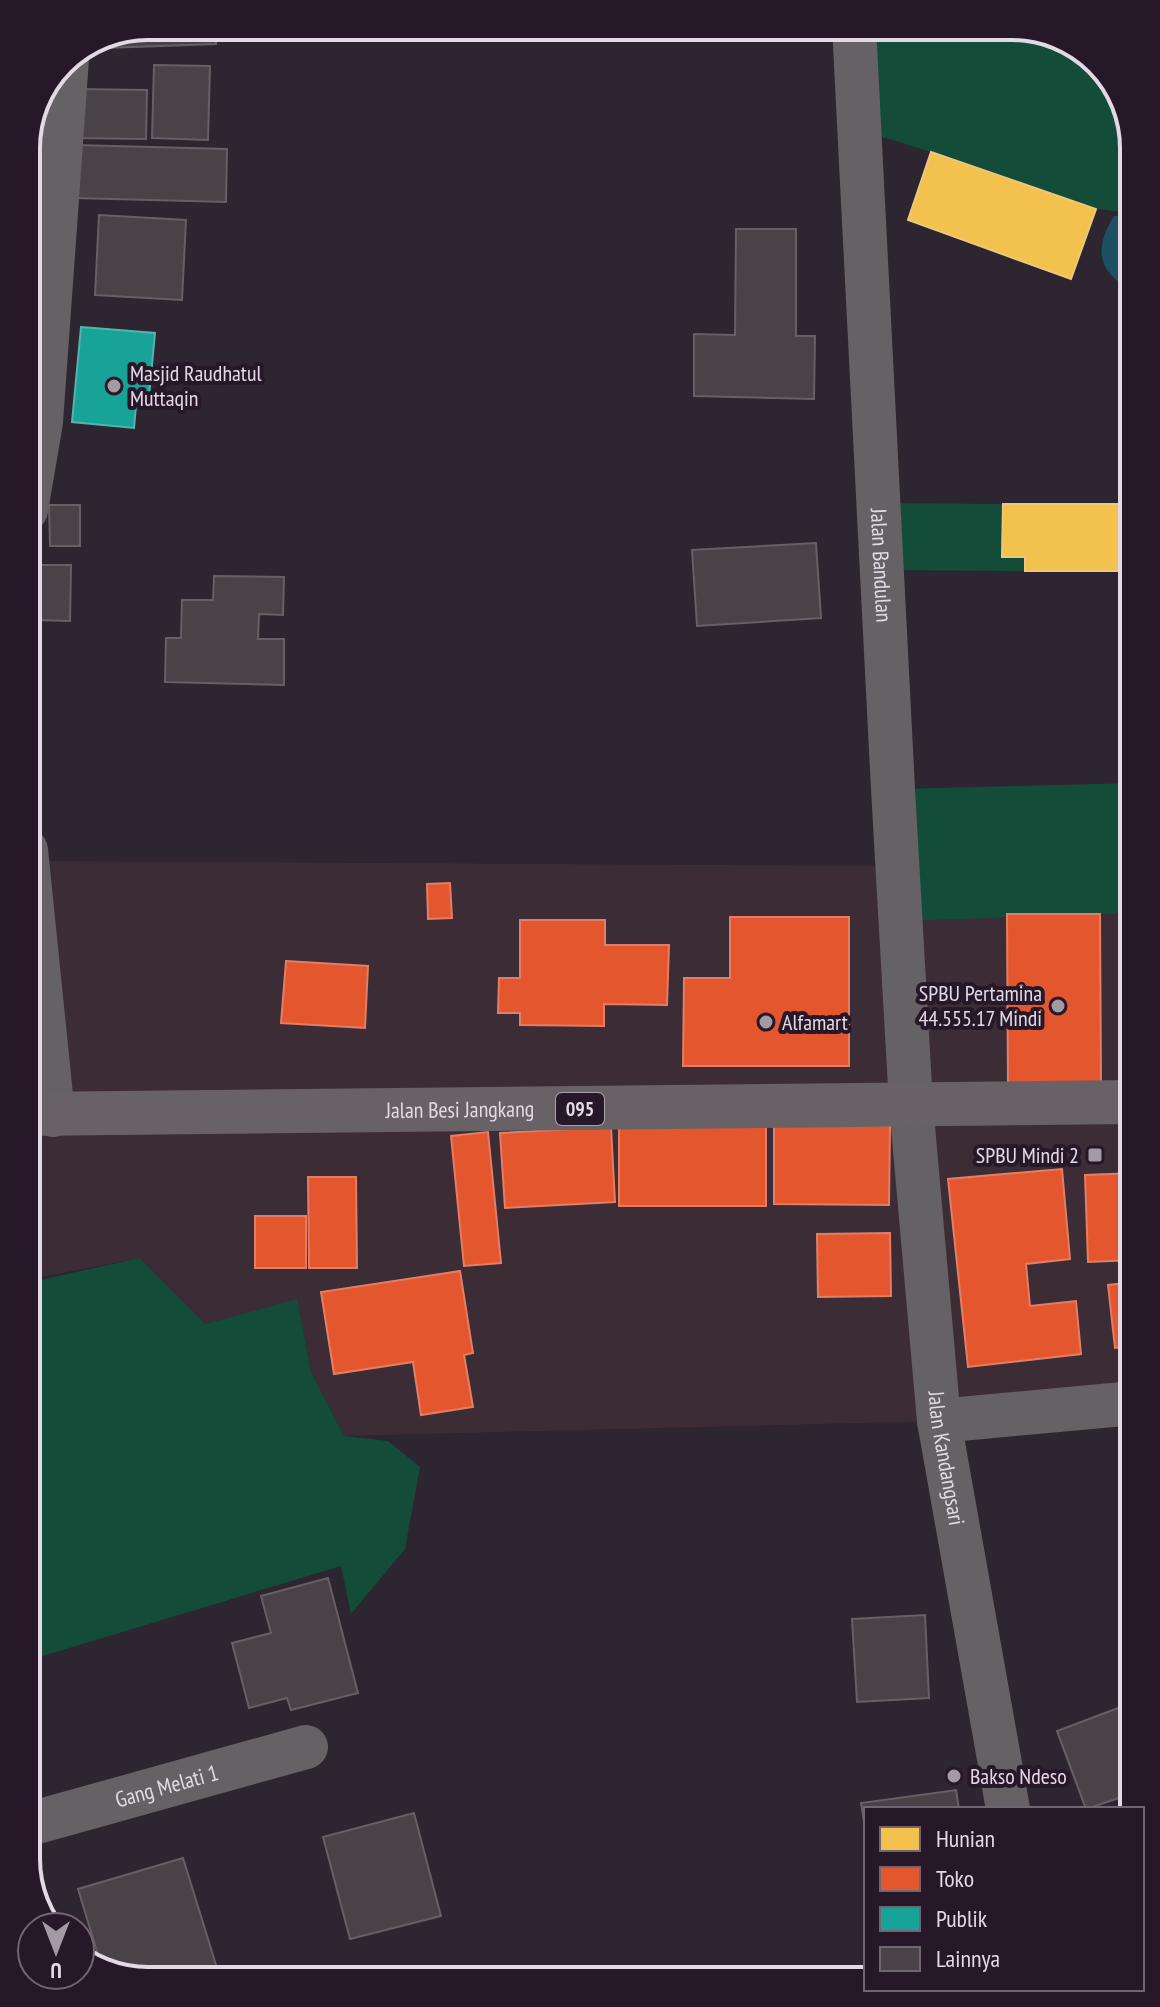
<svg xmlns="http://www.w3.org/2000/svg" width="1160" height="2007" font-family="'PT Sans Narrow',sans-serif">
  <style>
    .commercial { fill: #3b2c36 }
    .green { fill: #134c38 }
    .water { fill: #1c5062 }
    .homes { fill: #f2c14e; stroke: #edc87b; stroke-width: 2 }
    .shops { fill: #e4572e; stroke: #e37e65; stroke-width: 2 }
    .public { fill: #17a398; stroke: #54b3af; stroke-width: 2 }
    .building { fill: #4a4249; stroke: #675f65; stroke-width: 2 }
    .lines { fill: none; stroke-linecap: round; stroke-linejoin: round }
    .minor { stroke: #666164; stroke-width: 44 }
    .tertiary { stroke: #666164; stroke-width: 44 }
    .primary { stroke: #686166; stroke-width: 44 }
    .poi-dot { fill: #a39aa5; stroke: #261829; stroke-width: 3 }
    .labels { text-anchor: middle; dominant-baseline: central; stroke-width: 8; stroke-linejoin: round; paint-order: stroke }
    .shield { fill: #261829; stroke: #aa9fad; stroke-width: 2 }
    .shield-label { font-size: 20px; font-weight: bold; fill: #e2d9e5 }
    .poi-label { font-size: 22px; fill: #e2d9e5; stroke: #261829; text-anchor: start }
    .street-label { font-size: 22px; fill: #e2d9e5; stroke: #261829 }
    .rim { fill: none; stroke: #e2d9e5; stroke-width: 4 }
  </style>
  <rect width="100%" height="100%" fill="#2d252f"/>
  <path class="commercial" d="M26 861 897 866 1134 912V1403L939 1421 344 1436 311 1372 297 1300 205 1324 140 1258 26 1280Z"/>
  <path class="green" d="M853 26H1020L1080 47 1115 87V93L1122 97 1134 148V213L1096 209 931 152 860 130Z
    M878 503 1003 504 1002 557H1025V571L881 570Z
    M1134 783V913L901 921 893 789Z
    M140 1258 205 1324 297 1299 311 1372 344 1436 388 1441 420 1467 405 1549 351 1614 341 1566 26 1661V1283Z"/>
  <path class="water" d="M1134 215V291C1098 274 1093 249 1114 216Z"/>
  <path class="homes" d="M931 152 1096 209 1071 279 908 220Z
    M1003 504H1134V571H1025V557H1002Z"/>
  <path class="shops" d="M450 883 452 918 428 919 427 884Z
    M1007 914H1100L1101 1087 1008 1088Z
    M730 917H849V1066H683L684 978H730Z
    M520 920H605V945H669L667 1005 604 1004V1026L520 1025V1013H498L499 978H520Z
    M286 961 368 966 365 1028 281 1023Z
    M774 1124 890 1126 889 1205 774 1204Z
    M619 1126H766V1206H619Z
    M611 1127 615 1202 505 1208 500 1133Z
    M488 1132 501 1263 464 1266 451 1136Z
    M1062 1169 1070 1259 1026 1264 1030 1306 1076 1301 1081 1354 968 1367 948 1179Z
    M1134 1173V1260L1088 1262 1085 1175Z
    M308 1177H356L357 1268H309Z
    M255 1216H306V1268H255Z
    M890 1233 891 1296 818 1297 817 1234Z
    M460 1271 473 1353 464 1355 473 1407 421 1415 413 1362 334 1374 321 1292Z
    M1134 1282V1346L1115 1348 1108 1285Z"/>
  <path class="public" d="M81 327 155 333 148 407 136 406 134 428 72 422Z"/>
  <path class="building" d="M148 26H216V44L105 48 104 44Z
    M154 65 210 66 208 140 152 138Z
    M75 89 147 90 146 139 74 138Z
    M76 145 227 149 226 202 74 198Z
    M99 215 186 220 182 300 95 295Z
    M736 229H796V336H815L814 399 694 396V334L735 335Z
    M49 505H80V546H50Z
    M816 543 821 618 697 626 692 550Z
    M36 565H71L70 621 35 620Z
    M214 576 284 577 283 615 259 614 258 639H284V685L165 682 166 638H181L182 600H213Z
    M328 1578 358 1693 291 1710 287 1698 249 1708 232 1643 271 1633 261 1596Z
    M925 1615 929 1698 857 1702 852 1619Z
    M1134 1702V1793L1086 1809 1057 1731Z
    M956 1790 959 1809H866V1834L861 1803Z
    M414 1813 441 1916 350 1939 323 1837Z
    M183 1858 217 1968 175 1981H140L102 1968 78 1889Z"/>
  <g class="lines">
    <g class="minor">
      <path d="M26 510 41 422 67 59"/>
      <path d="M26 850 53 1115"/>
      <path id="s1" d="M911 1104 939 1421 1008 1809"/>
      <path d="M939 1421 1134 1403"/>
      <path id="s2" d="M26 1825 306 1747"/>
    </g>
    <path class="tertiary" id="s3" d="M854 26 893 789 911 1104"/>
    <path class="primary" id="s4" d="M26 1114 1134 1102"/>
  </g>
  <g class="poi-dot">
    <circle cx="114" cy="386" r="8"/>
    <circle cx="1058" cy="1006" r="8"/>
    <circle cx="766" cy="1022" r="8"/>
    <rect x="1087" y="1147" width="16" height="16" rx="4"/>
    <circle cx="954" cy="1776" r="8"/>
  </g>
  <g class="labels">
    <rect class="shield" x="556" y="1093" width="48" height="32" rx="6"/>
    <g class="shield-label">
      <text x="580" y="1109">095</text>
    </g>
    <g class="poi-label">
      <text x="130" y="373">Masjid Raudhatul<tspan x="130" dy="25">Muttaqin</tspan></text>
      <text x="1042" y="993" text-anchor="end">SPBU Pertamina<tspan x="1042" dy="25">44.555.17 Mindi</tspan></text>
      <text x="782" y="1022">Alfamart</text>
      <text x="1079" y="1155" text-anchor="end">SPBU Mindi 2</text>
      <text x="970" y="1776">Bakso Ndeso</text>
    </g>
    <g class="street-label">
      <text stroke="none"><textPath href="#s3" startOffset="540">Jalan Bandulan</textPath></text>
      <text stroke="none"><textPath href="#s4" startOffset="434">Jalan Besi Jangkang</textPath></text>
      <text stroke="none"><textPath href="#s1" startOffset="356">Jalan Kandangsari</textPath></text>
      <text stroke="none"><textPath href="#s2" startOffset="146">Gang Melati 1</textPath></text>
    </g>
  </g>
  <path d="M0 0H1160V2007H0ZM148 40H1012A108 108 0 0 1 1120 148V1859A108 108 0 0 1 1012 1967H148A108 108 0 0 1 40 1859V148A108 108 0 0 1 148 40Z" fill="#261829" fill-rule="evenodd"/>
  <path class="rim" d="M148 40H1012A108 108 0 0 1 1120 148V1859A108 108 0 0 1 1012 1967H148A108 108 0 0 1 40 1859V148A108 108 0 0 1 148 40Z"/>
  <rect x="864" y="1807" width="280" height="184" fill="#261829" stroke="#716574" stroke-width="2"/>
  <rect x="880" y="1827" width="40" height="24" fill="#f2c14e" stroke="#716574" stroke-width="2"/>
  <text x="936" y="1847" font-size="24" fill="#e2d9e5">Hunian</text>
  <rect x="880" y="1867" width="40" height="24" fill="#e4572e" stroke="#716574" stroke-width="2"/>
  <text x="936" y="1887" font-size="24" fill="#e2d9e5">Toko</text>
  <rect x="880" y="1907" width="40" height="24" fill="#17a398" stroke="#716574" stroke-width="2"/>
  <text x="936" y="1927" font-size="24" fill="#e2d9e5">Publik</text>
  <rect x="880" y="1947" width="40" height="24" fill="#4a4249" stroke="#716574" stroke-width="2"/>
  <text x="936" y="1967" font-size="24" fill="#e2d9e5">Lainnya</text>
  <g transform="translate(56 1951) rotate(180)"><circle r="38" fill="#261829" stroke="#716574" stroke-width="2"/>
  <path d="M0-6L14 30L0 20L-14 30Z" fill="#a39aa5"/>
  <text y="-12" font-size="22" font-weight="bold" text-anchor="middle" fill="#e2d9e5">U</text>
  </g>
</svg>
